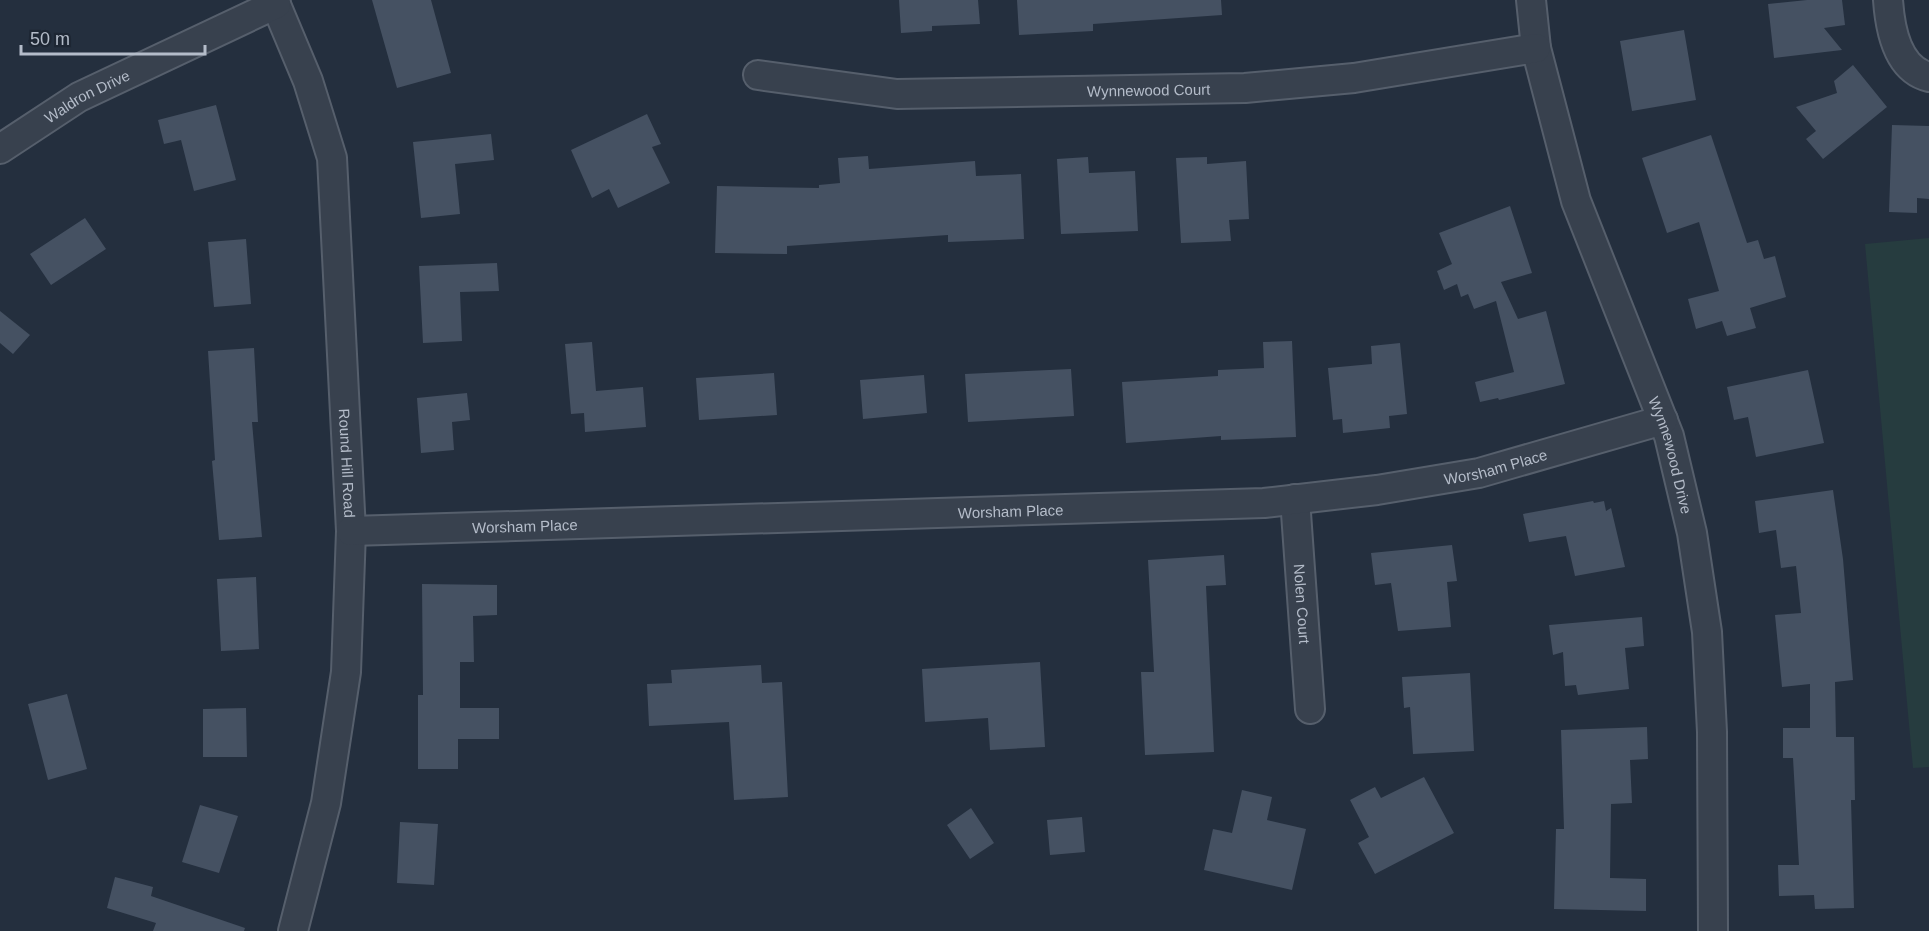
<svg xmlns="http://www.w3.org/2000/svg" width="1929" height="931" font-family="Helvetica,sans-serif">
  <style>
    .green { fill: #263c3f }
    .building { fill: #455162 }
    .lines { fill: none; stroke-linecap: round; stroke-linejoin: round }
    .street-casing { stroke: #565f6c; stroke-width: 32 }
    .street { stroke: #38414e; stroke-width: 28 }
    .labels { text-anchor: middle; dominant-baseline: central; stroke-width: 5; stroke-linejoin: round; paint-order: stroke }
    .street-label { font-size: 15px; fill: #b4bcc9; stroke: #1d2633 }
  </style>
  <rect width="100%" height="100%" fill="#242f3e"/>
  <path class="green" d="M1929 238V767L1913 768 1865 244Z"/>
  <path class="building" d="M372 0H431L451 73 397 88Z
    M899 0H978L980 24 932 26V31L901 33Z
    M1017 0H1221L1222 15 1093 24V31L1019 35Z
    M1807 0H1842L1845 25 1824 28 1842 50 1774 58 1768 4Z
    M1684 30 1696 100 1632 111 1620 41Z
    M1853 65 1887 107 1823 159 1806 139 1816 131 1796 107 1837 93 1834 81Z
    M216 105 236 180 194 191 181 140 164 144 158 120Z
    M647 114 661 144 652 147 670 183 618 208 609 189 592 198 571 150Z
    M1892 125 1929 126V199L1917 198V213L1889 212Z
    M491 134 494 160 455 164 460 214 421 218 413 142Z
    M1711 135 1747 243 1758 240 1764 259 1775 256 1786 297 1750 308 1756 328 1727 336 1722 321 1696 329 1688 299 1719 291 1699 222 1667 233 1642 158Z
    M868 156 869 169 975 161 976 176 1021 174 1024 239 948 242V235L787 246V254L715 253 717 186 819 188V185L840 183 838 158Z
    M1088 157 1089 173 1135 171 1138 231 1061 234 1057 159Z
    M1207 157V164L1246 161 1249 219 1229 220 1231 241 1181 243 1176 158Z
    M1510 206 1532 273 1501 282 1518 319 1546 311 1565 384 1499 400 1498 398 1480 402 1475 382 1514 372 1496 301 1474 309 1468 294 1461 297 1457 284 1444 290 1437 271 1452 264 1439 233Z
    M85 218 106 249 51 285 30 254Z
    M246 239 251 304 214 307 208 242Z
    M497 263 499 291 460 292 462 341 423 343 419 266Z
    M0 311 30 335 13 354 0 343Z
    M1292 341 1296 437 1221 440V436L1126 443 1122 382 1218 376V370L1264 368 1263 342Z
    M592 342 596 391 643 387 646 427 585 432 584 413 571 414 565 344Z
    M1400 343 1407 414 1389 416 1390 428 1343 433 1342 419 1333 420 1328 368 1372 364 1371 346Z
    M254 348 258 422H252L262 537 219 540 212 461 215 460 208 351Z
    M1071 369 1074 416 968 422 965 374Z
    M1808 370 1824 443 1756 457 1748 417 1734 420 1727 387Z
    M774 373 777 415 699 420 696 378Z
    M924 375 927 413 863 419 860 380Z
    M467 393 470 420 452 422 454 450 421 453 417 398Z
    M1833 490 1843 559 1853 680 1835 682 1836 737H1854L1855 800H1851L1854 908 1815 909 1814 895 1779 896 1778 865H1799L1793 758H1783V728H1810V684L1782 687 1775 615 1801 613 1796 566 1781 568 1776 530 1759 533 1755 501Z
    M1593 501 1594 503 1604 501 1606 511 1611 508 1625 567 1575 576 1566 536 1529 542 1523 514Z
    M1452 545 1457 581 1447 582 1451 627 1398 631 1391 583 1375 585 1371 553Z
    M1224 555 1226 585 1206 586 1214 752 1145 755 1141 672H1154L1148 560Z
    M256 577 259 649 221 651 217 579Z
    M422 584 497 585V615L473 616 474 662H460V708H499V739H458V769H418V695H423Z
    M1642 617 1644 646 1625 648 1629 689 1578 695 1576 685 1565 686 1563 652 1553 655 1549 625Z
    M1040 662 1045 747 990 750 988 718 925 722 922 669Z
    M761 665 762 683 782 682 788 797 734 800 729 722 649 726 647 684 672 683 671 670Z
    M1470 673 1474 751 1413 754 1410 707 1404 708 1402 677Z
    M67 694 87 769 48 780 28 704Z
    M246 708 247 757H203V709Z
    M1647 727 1648 759 1630 760 1632 803 1611 804 1610 878 1646 879V911L1554 909 1556 829H1564L1561 730Z
    M1424 777 1454 833 1375 874 1358 843 1369 837 1350 800 1375 787 1381 798Z
    M1242 790 1272 797 1267 820 1306 829 1292 890 1204 870 1213 829 1232 833Z
    M200 805 238 816 219 873 182 862Z
    M971 808 994 843 970 859 947 825Z
    M1082 817 1085 852 1050 855 1047 820Z
    M400 822 438 824 434 885 397 883Z
    M115 877 153 887 151 896 245 928 244 931H153L156 923 107 908Z"/>
  <g class="lines">
    <defs>
      <g id="street">
        <path id="s1" d="M274 0 308 81 332 158 351 531 346 672 326 803 293 931"/>
        <path id="s2" d="M1531 0 1536 48 1576 201 1669 436 1692 533 1707 632 1712 732 1713 931"/>
        <path d="M1888 0C1890 29 1897 69 1929 77"/>
        <path id="s3" d="M758 75 897 94 1245 88 1354 78 1536 48"/>
        <path id="s4" d="M0 149 79 97 276 4"/>
        <path id="s5" d="M1295 499 1310 709"/>
        <path id="s6" d="M351 531 1264 503 1377 490 1479 473 1663 420"/>
      </g>
    </defs>
    <use href="#street" class="street-casing"/>
    <use href="#street" class="street"/>
  </g>
  <g class="labels">
    <g class="street-label">
      <text stroke="none"><textPath href="#s3" startOffset="392">Wynnewood Court</textPath></text>
      <text stroke="none"><textPath href="#s4" startOffset="102">Waldron Drive</textPath></text>
      <text stroke="none"><textPath href="#s2" startOffset="478">Wynnewood Drive</textPath></text>
      <text stroke="none"><textPath href="#s1" startOffset="474">Round Hill Road</textPath></text>
      <text stroke="none"><textPath href="#s6" startOffset="1148">Worsham Place</textPath></text>
      <text stroke="none"><textPath href="#s6" startOffset="660">Worsham Place</textPath></text>
      <text stroke="none"><textPath href="#s6" startOffset="174">Worsham Place</textPath></text>
      <text stroke="none"><textPath href="#s5" startOffset="105">Nolen Court</textPath></text>
    </g>
  </g>
  <path d="M21 45v9h184v-9" fill="none" stroke="#b4bcc9" stroke-width="3"/>
  <text x="30" y="45" font-size="18" fill="#b4bcc9" stroke="#1d2633" stroke-width="4.5" paint-order="stroke">50 m</text>
</svg>
